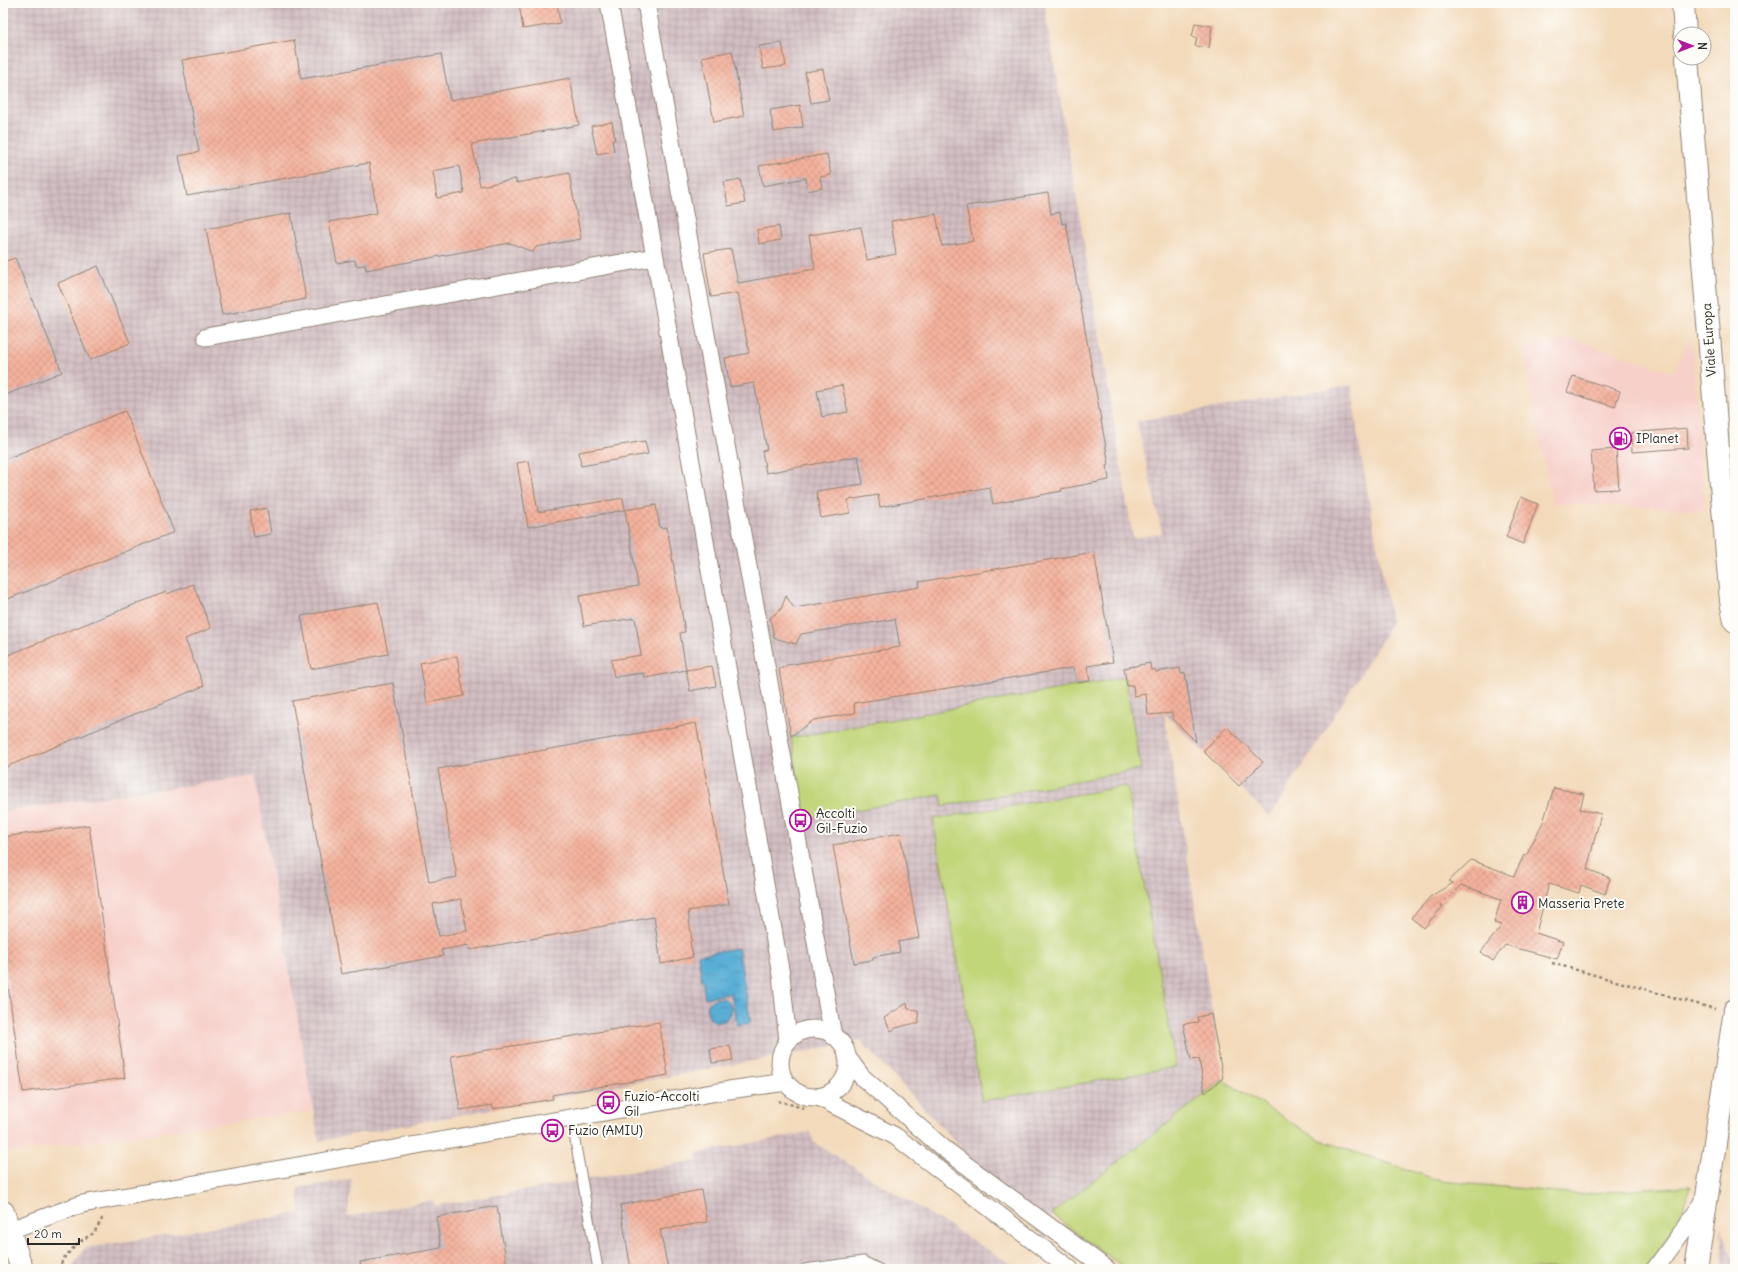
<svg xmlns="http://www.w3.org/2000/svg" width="1738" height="1272" font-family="Delius,sans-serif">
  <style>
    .built { fill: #f7d0ca }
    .industrial { fill: url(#industrial-grid) }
    .grass { fill: #c1d579; stroke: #768052 }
    .water { fill: url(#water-ripples); stroke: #426c80 }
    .building { fill: url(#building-cross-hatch); fill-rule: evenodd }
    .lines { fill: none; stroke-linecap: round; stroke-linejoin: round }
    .lane-casing { stroke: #8f8273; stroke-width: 11 }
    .street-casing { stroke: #8f8273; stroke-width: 19 }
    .secondary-casing { stroke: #8f8273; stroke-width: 24 }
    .path { stroke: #8f8273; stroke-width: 2.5; stroke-dasharray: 3 3; stroke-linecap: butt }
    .lane { stroke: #fff; stroke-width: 9 }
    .street { stroke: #fff; stroke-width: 17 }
    .secondary { stroke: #fff; stroke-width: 22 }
    .labels { text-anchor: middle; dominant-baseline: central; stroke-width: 4; stroke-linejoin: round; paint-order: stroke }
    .street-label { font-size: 13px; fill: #2b2b2b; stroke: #fdfcf7 }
    .poi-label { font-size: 13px; fill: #2b2b2b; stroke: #fdfcf7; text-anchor: start }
  </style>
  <defs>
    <pattern id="industrial-grid" width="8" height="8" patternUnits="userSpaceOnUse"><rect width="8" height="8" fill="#d2bec2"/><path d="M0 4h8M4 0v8" fill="none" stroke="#b4a3a7"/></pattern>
    <pattern id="water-ripples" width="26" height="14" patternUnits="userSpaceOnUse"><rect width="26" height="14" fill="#5aaed6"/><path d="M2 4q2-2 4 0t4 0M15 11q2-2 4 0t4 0" fill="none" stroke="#4b8eae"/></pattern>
    <pattern id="building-cross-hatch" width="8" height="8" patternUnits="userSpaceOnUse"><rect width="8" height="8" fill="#f4b29d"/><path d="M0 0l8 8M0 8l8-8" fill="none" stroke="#d19987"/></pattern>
  </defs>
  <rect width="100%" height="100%" fill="#fdfcf7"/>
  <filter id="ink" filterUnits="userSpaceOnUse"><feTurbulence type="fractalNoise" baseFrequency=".025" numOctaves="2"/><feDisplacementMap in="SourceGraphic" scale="8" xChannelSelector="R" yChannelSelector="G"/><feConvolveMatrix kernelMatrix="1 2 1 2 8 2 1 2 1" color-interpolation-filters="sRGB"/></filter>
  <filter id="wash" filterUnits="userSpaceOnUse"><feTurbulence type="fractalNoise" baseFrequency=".012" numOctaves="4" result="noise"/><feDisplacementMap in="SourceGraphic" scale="16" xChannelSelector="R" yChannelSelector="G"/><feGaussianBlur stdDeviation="0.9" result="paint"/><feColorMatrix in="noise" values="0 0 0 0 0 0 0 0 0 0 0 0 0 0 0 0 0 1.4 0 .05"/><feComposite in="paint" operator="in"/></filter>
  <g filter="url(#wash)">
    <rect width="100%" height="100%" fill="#f3dabb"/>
    <path class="built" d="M1691 335 1705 510 1552 503 1523 348 1570 338 1674 373Z
      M255 776 315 1111 7 1153 3 1124V811Z"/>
    <path class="industrial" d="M3 3H1044L1133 538 1162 533 1137 421 1352 385 1358 439 1391 622 1384 637 1270 817 1164 713 1223 1080 1051 1213 1046 1239 861 1041 319 1141 255 776 3 811Z
      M811 1132 813 1142 1019 1269H70L85 1248 300 1213 298 1188 352 1179 347 1217 433 1200 435 1206 698 1160 697 1153Z
      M1721 1229 1735 1266V1269H1723Z"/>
    <path class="grass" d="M1125 677 1141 769 943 806 941 795 805 819 791 738Z
      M1127 786 1176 1067 982 1101 933 819Z
      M1223 1080 1320 1140 1441 1181 1579 1194 1690 1186 1679 1221 1646 1269H1126L1051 1214Z"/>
    <path class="water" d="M738 948 751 1023 737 1025 731 993 705 998 698 955Z
      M707 1010a12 12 0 1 1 24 0a12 12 0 1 1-24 0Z"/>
    <g id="blocks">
      <path class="building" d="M519 3H557L560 23 523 29Z
        M1195 23 1212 26 1209 48 1195 46 1197 38 1192 37Z
        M294 40 301 79 441 54 450 100 570 78 579 125 472 144 480 186 516 179V183L569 173 581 239 536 247 533 252 510 243 366 270 365 265 356 266 355 260 337 263 329 222 377 213 369 163 187 196 179 156 199 152 182 60ZM459 166 464 193 437 198 433 171Z
        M782 43 786 66 763 69 759 46Z
        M732 51 744 116 714 122 702 57Z
        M823 69 829 100 811 103 805 72Z
        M800 105 803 127 774 132 770 110Z
        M612 122 615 140H612L614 151 597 154 591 126Z
        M827 154 831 175 820 177 822 188 808 191 806 178 763 186 759 166Z
        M740 179 745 203 728 206 724 182Z
        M1048 193 1051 214 1060 212 1062 224 1066 223 1109 465 1107 466 1109 480 1061 489 1062 491 993 504 990 487 880 507 878 495 848 500 850 513 821 518 816 491 863 484 858 456 766 473 762 451 767 450 754 383 730 387 725 358 749 353 738 293 711 297 704 253 731 249 738 283 815 269 809 235 861 227 867 260 896 254 891 221 936 214 942 246 973 241 966 206ZM842 385 848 412 822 417 817 390Z
        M291 213 306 299 222 315 206 229Z
        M779 226 781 240 759 244 757 230Z
        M15 258 62 372 3 396V262Z
        M98 266 130 343 90 360 58 283Z
        M1573 376 1620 391 1615 407 1567 392Z
        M125 411 174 532 3 601V460Z
        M1687 428 1688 448 1632 452 1631 433Z
        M645 441 648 454 581 466 579 452Z
        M1616 449 1619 489 1594 490 1591 451Z
        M529 461 538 512 623 498 625 510 528 527 517 463Z
        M1521 497 1538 504 1523 544 1506 537Z
        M656 505 660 528 667 527 685 632 680 633 686 670 645 678 644 673 614 677 611 660 641 655 635 618 584 626 579 596 638 586 625 510Z
        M267 508 271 534 254 537 250 511Z
        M1094 552 1113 662 1087 666 1090 681 1077 683 1073 668 854 703 855 713 814 720 791 736 779 670 787 665 900 647 895 619 801 634 796 644 774 638 770 618 781 609 786 596 794 608 920 587 919 582Z
        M193 584 211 628 185 639 204 686 3 768V657L166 592 167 594Z
        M378 602 388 654 311 669 301 616Z
        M457 656 464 696 427 703 420 663Z
        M1150 663 1151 670 1155 669 1156 672 1180 668 1181 674 1185 673 1196 742 1173 719 1172 713 1148 715 1146 694 1134 696 1133 685 1127 686 1124 668Z
        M712 666 716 686 690 691 686 670Z
        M393 683 429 882 457 877 438 769 696 723 729 904 688 911 692 941H690L693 957 661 964 654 917 470 950 469 945 441 950 443 956 341 974 292 701ZM461 899 467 931 439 936 433 904Z
        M1227 727 1263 762 1239 786 1203 751Z
        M1554 788 1584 794 1580 809 1601 814 1587 869 1610 878 1605 894 1581 885 1579 893 1549 884 1536 933 1563 942 1557 959 1505 945 1493 961 1481 952 1502 925 1494 923 1501 899 1461 885 1441 905 1443 906 1424 928 1411 918 1431 896 1453 883 1449 881 1471 860 1514 876 1524 855 1526 856 1543 822Z
        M89 825 125 1078 23 1092 3 950V837Z
        M900 833 919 938 898 942 900 952 873 957V960L854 963 833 845Z
        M907 1003 908 1009 918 1010 919 1024H911L896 1028 891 1031 884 1018Z
        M1211 1014 1223 1078 1205 1093 1199 1059 1191 1060 1183 1024 1198 1022 1197 1017Z
        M659 1022 668 1075 552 1095 553 1099 493 1109 492 1105 460 1110 451 1056Z
        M730 1046 733 1060 712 1063 710 1049Z
        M701 1190 707 1222 660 1230 668 1269H631L620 1205Z
        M497 1206 507 1266 492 1269H361L360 1262 441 1248 436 1217Z"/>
    </g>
  </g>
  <g filter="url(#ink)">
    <use href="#blocks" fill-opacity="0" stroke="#8f8273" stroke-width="1"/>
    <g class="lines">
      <defs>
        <path id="lane" d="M571 1118 598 1269
          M805 1269 863 1261 879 1269"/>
        <path id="street" d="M609 3 655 257 781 975 788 1041
          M646 3 833 1036
          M206 337 655 257
          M780 1063a34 34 0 1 1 68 0a34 34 0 1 1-68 0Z
          M847 1057 862 1077 943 1148 1107 1269
          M818 1097 895 1136 1070 1269
          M10 1230 82 1204 729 1090 786 1082
          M1655 1269 1706 1199"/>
        <path id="secondary" d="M1683 3 1685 34
          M1687 58 1718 449 1731 601 1735 621
          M3 1212 22 1269
          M1696 1269 1735 1010"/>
      </defs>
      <use href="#lane" class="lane-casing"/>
      <use href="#street" class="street-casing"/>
      <use href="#secondary" class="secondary-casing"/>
      <path class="path" d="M1552 963 1715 1009
        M778 1101 804 1108
        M58 1269 64 1258 79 1242 94 1233 102 1219H106"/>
      <use href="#lane" class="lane"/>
      <use href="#street" class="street"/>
      <use href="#secondary" class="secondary"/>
    </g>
  </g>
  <defs>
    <symbol id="fuel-ring" viewBox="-11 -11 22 22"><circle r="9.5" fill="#fdfcf7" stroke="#b5179e" stroke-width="1.5"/><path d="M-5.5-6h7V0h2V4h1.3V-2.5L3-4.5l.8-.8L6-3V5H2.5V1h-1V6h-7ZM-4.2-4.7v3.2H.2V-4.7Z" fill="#b5179e"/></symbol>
    <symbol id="bus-ring" viewBox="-11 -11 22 22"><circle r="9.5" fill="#fdfcf7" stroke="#b5179e" stroke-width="1.5"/><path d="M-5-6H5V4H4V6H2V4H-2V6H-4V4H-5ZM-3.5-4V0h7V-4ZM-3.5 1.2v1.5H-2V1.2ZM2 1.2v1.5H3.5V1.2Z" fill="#b5179e"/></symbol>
    <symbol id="building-ring" viewBox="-11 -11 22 22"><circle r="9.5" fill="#fdfcf7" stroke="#b5179e" stroke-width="1.5"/><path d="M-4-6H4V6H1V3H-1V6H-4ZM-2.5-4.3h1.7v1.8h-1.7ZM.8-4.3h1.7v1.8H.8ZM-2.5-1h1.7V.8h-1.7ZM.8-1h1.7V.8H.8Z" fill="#b5179e"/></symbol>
  </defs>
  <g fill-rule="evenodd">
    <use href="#fuel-ring" x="1608" y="426" width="25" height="25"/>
    <use href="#bus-ring" x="788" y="808" width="25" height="25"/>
    <use href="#building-ring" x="1510" y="890" width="25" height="25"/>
    <use href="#bus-ring" x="596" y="1090" width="25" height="25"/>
    <use href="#bus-ring" x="540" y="1118" width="25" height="25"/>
  </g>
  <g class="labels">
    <g class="street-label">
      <text transform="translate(1709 340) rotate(-94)">Viale Europa</text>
    </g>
    <g class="poi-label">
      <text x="1636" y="438">IPlanet</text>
      <text x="816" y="813">Accolti<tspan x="816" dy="15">Gil-Fuzio</tspan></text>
      <text x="1538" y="903">Masseria Prete</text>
      <text x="624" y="1096">Fuzio-Accolti<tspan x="624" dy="15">Gil</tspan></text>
      <text x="568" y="1130">Fuzio (AMIU)</text>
    </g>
  </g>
  <rect width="1738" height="1272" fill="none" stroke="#fdfcf7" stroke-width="16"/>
  <g transform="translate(1692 46) rotate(90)"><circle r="19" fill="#fdfcf7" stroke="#a9a8a5"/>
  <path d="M0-3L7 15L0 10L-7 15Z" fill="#b5179e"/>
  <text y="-6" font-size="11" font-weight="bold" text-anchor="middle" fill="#2b2b2b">N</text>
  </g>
  <path d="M28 1238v6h51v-6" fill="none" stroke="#2b2b2b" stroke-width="2"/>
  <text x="34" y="1238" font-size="12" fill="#2b2b2b" stroke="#fdfcf7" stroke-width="3" paint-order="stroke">20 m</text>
</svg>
